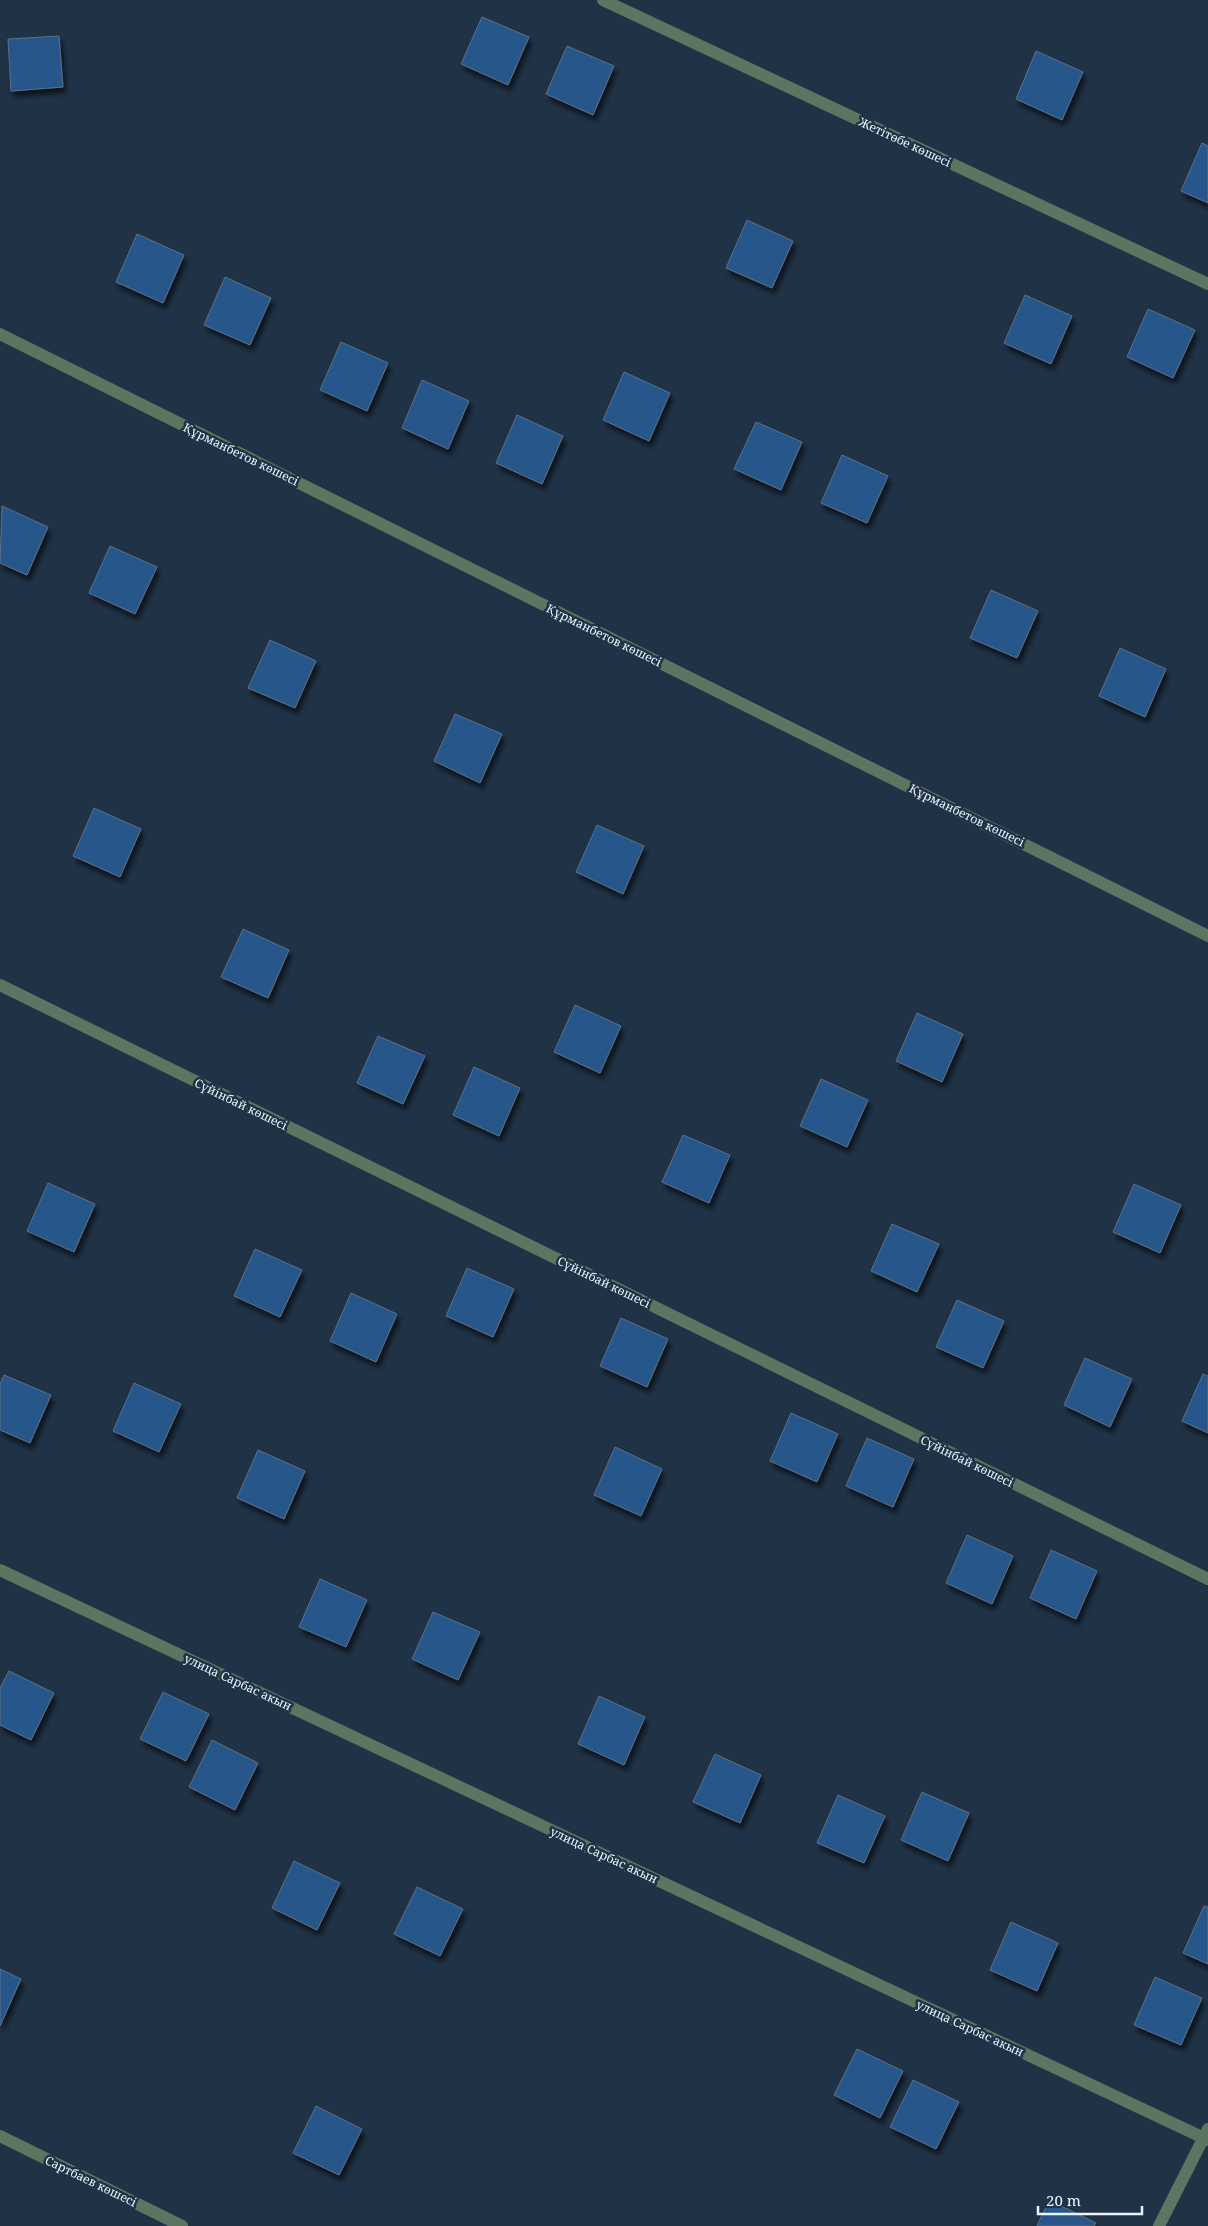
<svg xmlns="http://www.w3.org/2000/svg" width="1208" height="2226" font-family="'Noto Serif',serif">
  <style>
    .building { fill: #26578a; stroke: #5c7086; filter: url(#shadow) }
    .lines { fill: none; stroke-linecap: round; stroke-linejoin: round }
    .minor { stroke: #5b7560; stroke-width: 12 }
    .labels { text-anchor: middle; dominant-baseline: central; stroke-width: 5; stroke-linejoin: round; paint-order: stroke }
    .street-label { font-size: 12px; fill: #ebf4fe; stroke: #203246 }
  </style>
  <defs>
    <filter id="shadow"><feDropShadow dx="3" dy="5.5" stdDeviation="2.5" flood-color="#0009"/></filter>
  </defs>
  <rect width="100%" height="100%" fill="#203246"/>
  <path class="building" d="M482 17 529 37 508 85 461 64Z
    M59 36 63 87 11 91 8 39Z
    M567 46 614 66 593 115 546 94Z
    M1036 51 1083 72 1062 120 1016 99Z
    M1202 143 1208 146V203L1181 191Z
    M747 220 793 241 772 288 726 268Z
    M137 234 184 255 163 303 116 282Z
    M225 277 271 298 250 345 204 325Z
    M1025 295 1072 316 1051 364 1004 343Z
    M1148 309 1195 330 1173 378 1127 357Z
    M341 342 388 363 367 411 320 390Z
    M624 372 670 393 649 441 603 420Z
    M422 380 469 401 448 449 402 428Z
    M517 415 563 436 542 484 496 463Z
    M756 422 802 442 781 490 734 469Z
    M842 455 888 476 867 523 821 503Z
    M2 506 48 527 27 575 0 563Z
    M110 546 157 567 135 614 89 593Z
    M991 590 1038 611 1017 658 970 638Z
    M270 640 316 661 295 708 248 688Z
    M1120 648 1166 669 1145 717 1099 696Z
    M455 714 502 734 480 783 434 761Z
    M94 808 141 829 120 877 73 856Z
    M597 825 644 846 623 894 576 872Z
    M243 929 289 950 268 998 221 977Z
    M575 1005 621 1026 600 1073 554 1052Z
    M917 1013 963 1034 942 1082 896 1061Z
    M378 1036 425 1056 403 1104 357 1083Z
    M474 1067 520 1088 499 1136 453 1115Z
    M821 1079 868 1100 847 1147 800 1126Z
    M683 1135 730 1155 709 1203 662 1182Z
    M48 1183 95 1204 74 1252 27 1231Z
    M1134 1184 1181 1205 1160 1253 1113 1232Z
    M892 1224 939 1244 917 1292 871 1271Z
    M255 1249 302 1270 280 1317 234 1296Z
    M467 1268 514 1289 493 1337 446 1316Z
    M351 1293 397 1314 376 1362 330 1341Z
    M957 1300 1004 1321 983 1368 936 1347Z
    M621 1318 668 1339 647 1387 600 1366Z
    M1085 1358 1132 1379 1110 1427 1064 1405Z
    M1203 1374 1208 1376V1433L1182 1421Z
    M4 1375 51 1395 30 1443 0 1430V1384Z
    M134 1383 181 1404 159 1452 113 1431Z
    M791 1413 838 1434 817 1482 770 1461Z
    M867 1438 914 1459 893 1507 846 1486Z
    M615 1447 662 1469 641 1516 594 1495Z
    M258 1450 305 1471 284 1519 237 1498Z
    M967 1535 1013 1556 992 1604 946 1583Z
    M1051 1550 1097 1571 1076 1619 1030 1598Z
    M320 1579 367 1600 346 1647 299 1627Z
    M433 1612 480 1632 458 1680 412 1659Z
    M9 1671 54 1693 31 1740 0 1725V1688Z
    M163 1692 209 1714 186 1761 140 1739Z
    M599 1696 645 1717 624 1765 578 1744Z
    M212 1740 258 1763 235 1810 189 1787Z
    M715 1754 761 1775 740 1823 693 1802Z
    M922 1792 969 1813 948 1861 901 1840Z
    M838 1795 885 1816 864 1863 817 1843Z
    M294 1861 340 1883 317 1930 272 1908Z
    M417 1887 463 1909 440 1956 394 1934Z
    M1204 1906 1208 1907V1964L1183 1953Z
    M1011 1922 1058 1943 1037 1991 990 1970Z
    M0 1969 21 1979 0 2026Z
    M1155 1977 1202 1998 1181 2045 1134 2025Z
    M857 2049 903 2071 880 2118 834 2095Z
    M913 2080 959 2102 936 2149 890 2127Z
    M316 2106 362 2129 339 2175 293 2153Z
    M1049 2200 1096 2223 1094 2226H1037Z"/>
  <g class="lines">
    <path class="minor" d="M603 0 1208 284
      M0 334 1208 936
      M0 985 1208 1579
      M0 1570 1208 2140
      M0 2136 182 2226
      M1159 2226 1208 2129"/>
  </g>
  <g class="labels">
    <g class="street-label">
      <text transform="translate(905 142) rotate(25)">Жетітөбе көшесі</text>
      <text transform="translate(241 454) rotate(26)">Құрманбетов көшесі</text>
      <text transform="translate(604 635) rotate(26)">Құрманбетов көшесі</text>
      <text transform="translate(967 815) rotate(26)">Құрманбетов көшесі</text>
      <text transform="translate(241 1104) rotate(26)">Сүйінбай көшесі</text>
      <text transform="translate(604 1282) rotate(26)">Сүйінбай көшесі</text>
      <text transform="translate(967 1461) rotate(26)">Сүйінбай көшесі</text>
      <text transform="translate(238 1682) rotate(25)">улица Сарбас акын</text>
      <text transform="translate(604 1855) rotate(25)">улица Сарбас акын</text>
      <text transform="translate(970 2028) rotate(25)">улица Сарбас акын</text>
      <text transform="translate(91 2181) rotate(26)">Сартбаев көшесі</text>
    </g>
  </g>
  <path d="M1038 2206v8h104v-8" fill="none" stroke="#ebf4fe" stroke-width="2.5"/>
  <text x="1046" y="2206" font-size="15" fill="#ebf4fe" stroke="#203246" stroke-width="4" paint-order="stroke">20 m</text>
</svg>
